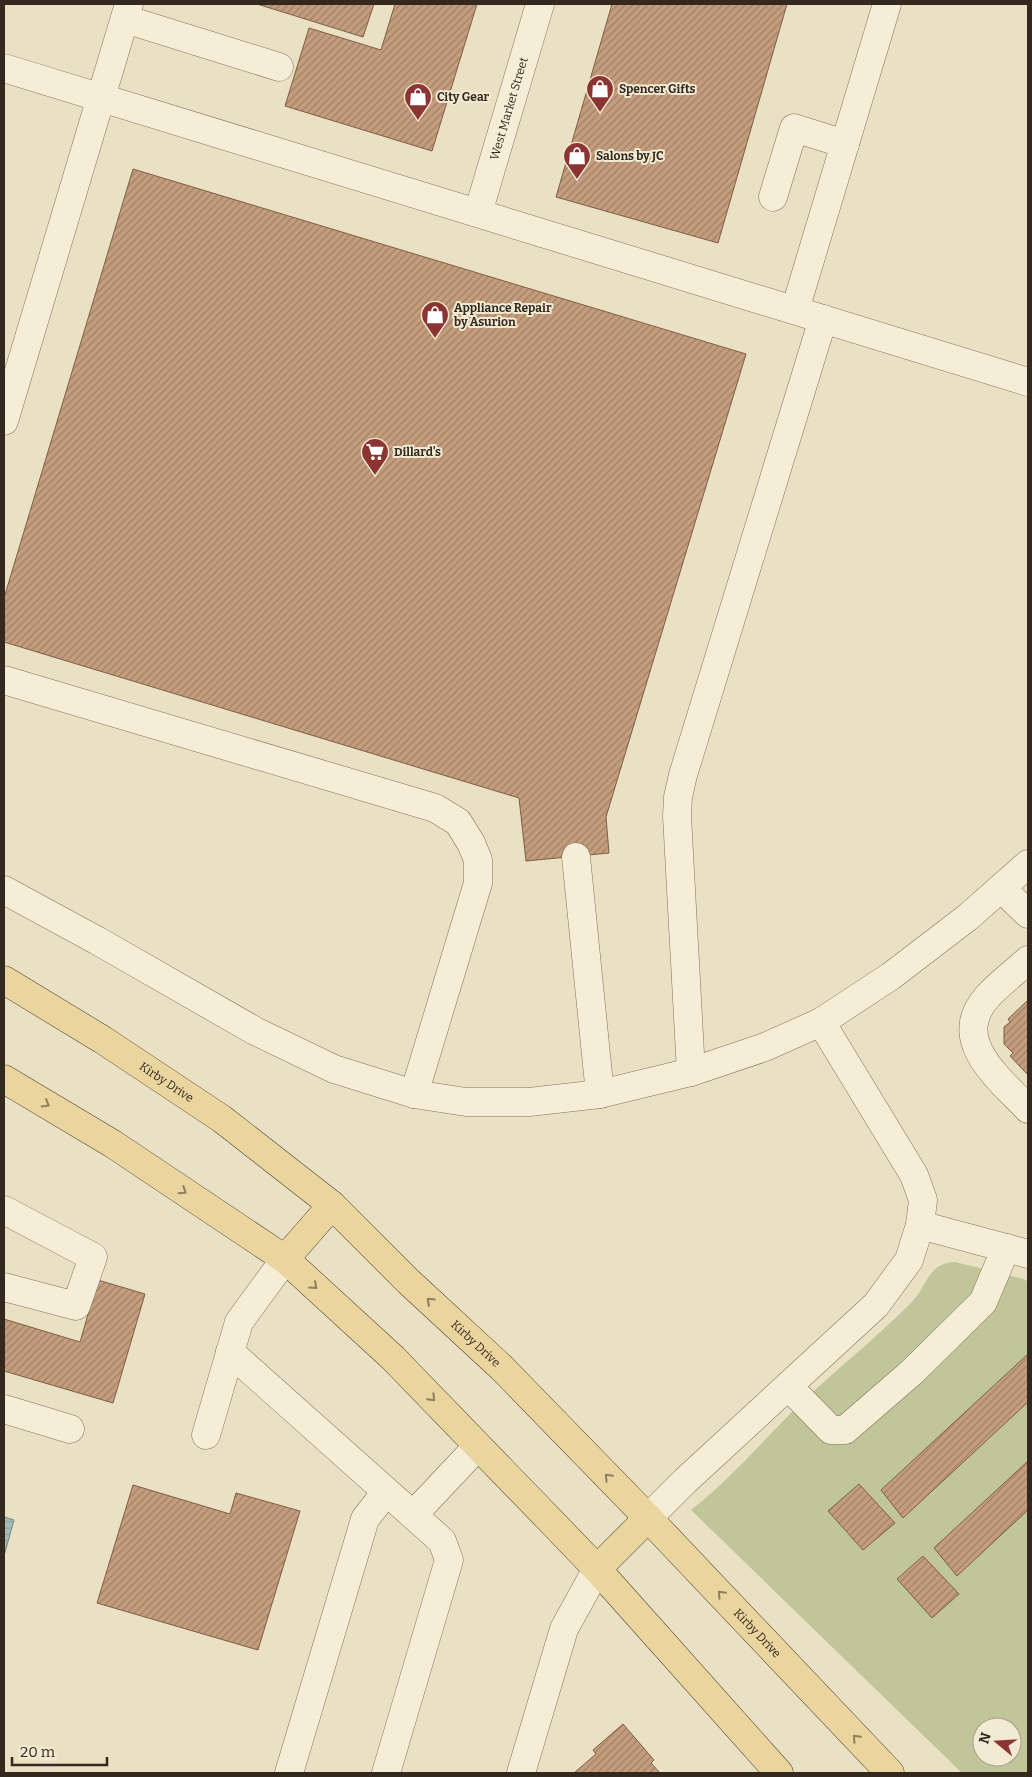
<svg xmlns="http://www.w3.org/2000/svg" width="1032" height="1777" font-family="Bitter,serif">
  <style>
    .green { fill: #c0c699; fill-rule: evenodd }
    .water { fill: url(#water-rules); stroke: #6d8a84 }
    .building { fill: url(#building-hatch); stroke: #7f5e44 }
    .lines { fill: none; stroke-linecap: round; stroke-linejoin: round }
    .minor-casing { stroke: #82725c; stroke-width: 29 }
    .major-casing { stroke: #504030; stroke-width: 29 }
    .minor { stroke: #f5edd6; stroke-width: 28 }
    .major { stroke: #ead59f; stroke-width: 28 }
    .oneway { stroke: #8f7f5f }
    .labels { text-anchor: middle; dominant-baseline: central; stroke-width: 4; stroke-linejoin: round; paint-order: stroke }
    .poi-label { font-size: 12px; font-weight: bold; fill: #34291f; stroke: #f2ead2; text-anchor: start }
    .street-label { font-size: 12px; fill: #34291f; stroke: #f2ead2 }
  </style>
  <defs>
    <pattern id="water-rules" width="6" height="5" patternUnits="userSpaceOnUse" patternTransform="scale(1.25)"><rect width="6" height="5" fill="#a5bdb7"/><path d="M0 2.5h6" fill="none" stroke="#8fa29d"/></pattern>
    <pattern id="building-hatch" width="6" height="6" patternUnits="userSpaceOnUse" patternTransform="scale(1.25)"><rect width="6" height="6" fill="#c49d7d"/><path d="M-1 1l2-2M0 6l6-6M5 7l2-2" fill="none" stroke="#a08066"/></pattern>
  </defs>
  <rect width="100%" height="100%" fill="#eae0c4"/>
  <path class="green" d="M955 1262 1024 1279 1028 1282V1773H962L691 1510C732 1478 766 1437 803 1401 838 1368 876 1338 910 1304 927 1288 927 1263 955 1262ZM982 1727H1012V1757H982Z"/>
  <path class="water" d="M4 1517 14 1520 4 1556Z"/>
  <path class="building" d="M257 4H374L363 37Z
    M395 4H477L432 151 285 106 309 28 381 50Z
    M612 4H787L718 243 556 197Z
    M133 169 746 354 606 817 609 853 526 861 519 798 4 642V598Z
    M1028 1000V1072L1027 1074 1010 1056 1013 1053 1004 1044V1027L1010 1022 1008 1019Z
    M98 1280 145 1294 113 1403 4 1371V1319L80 1342Z
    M1028 1354V1402L903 1518 881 1490Z
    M1028 1461V1510L957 1576 934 1548Z
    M859 1484 895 1523 863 1550 828 1511Z
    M133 1485 230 1514 236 1493 300 1511 258 1650 97 1603Z
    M923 1556 959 1594 932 1618 897 1579Z
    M623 1724 654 1760 651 1763 660 1773H574L596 1754 593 1750Z"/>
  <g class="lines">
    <defs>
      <g id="minor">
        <path d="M125 19 279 67"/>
        <path d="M4 68 1028 382"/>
        <path d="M773 197 794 128 845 144"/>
        <path id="s1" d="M478 213 540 4"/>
        <path d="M795 310 887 4"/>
        <path d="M4 421 129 4"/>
        <path d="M4 680 435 808 458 822 471 843 478 860V883L414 1094"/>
        <path d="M576 857 600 1094"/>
        <path d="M1001 888 1028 914"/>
        <path d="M4 890 98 941 255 1031 334 1069 414 1094 466 1102H529L600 1094 691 1072 765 1047 821 1022 891 976 968 917 1028 864"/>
        <path d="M1028 960C1015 972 1000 983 988 996 948 1040 1000 1079 1028 1109"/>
        <path d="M691 1072 677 816 678 797 683 775 823 319"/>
        <path d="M4 1210 93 1257 76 1306 4 1287"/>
        <path d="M920 1225 1028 1254"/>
        <path d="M230 1352 442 1541 449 1560 386 1773"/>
        <path d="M788 1386 831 1430H845L912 1372 983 1302 1006 1248"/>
        <path d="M4 1409 70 1429"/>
        <path d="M206 1435 239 1322 285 1259"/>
        <path d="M413 1515 478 1446"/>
        <path d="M648 1518 685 1481 876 1305 909 1260 920 1225 923 1200 914 1175 821 1022"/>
        <path d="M289 1773 365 1519 386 1492"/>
        <path d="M521 1773 564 1629 597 1569"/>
      </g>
      <g id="major">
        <path id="s2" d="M4 980 103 1040 222 1119 332 1205 409 1282 502 1368 648 1518 890 1773"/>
        <path d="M4 1079 113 1144 285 1259 393 1358 547 1517 597 1569 779 1773"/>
        <path d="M285 1259 332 1205"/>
        <path d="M597 1569 648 1518"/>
      </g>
    </defs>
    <use href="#minor" class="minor-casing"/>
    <use href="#major" class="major-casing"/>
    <use href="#minor" class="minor"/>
    <use href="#major" class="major"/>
  </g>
  <defs><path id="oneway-chevron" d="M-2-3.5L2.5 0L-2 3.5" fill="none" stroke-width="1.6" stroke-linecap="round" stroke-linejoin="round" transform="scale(1.25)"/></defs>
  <g class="oneway">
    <use href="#oneway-chevron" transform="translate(46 1104) rotate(31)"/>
    <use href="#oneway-chevron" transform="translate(183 1191) rotate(34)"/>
    <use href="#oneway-chevron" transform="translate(314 1286) rotate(42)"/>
    <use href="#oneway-chevron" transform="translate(430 1301) rotate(-137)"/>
    <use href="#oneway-chevron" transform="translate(432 1398) rotate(46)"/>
    <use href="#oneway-chevron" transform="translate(608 1477) rotate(-134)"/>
    <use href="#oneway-chevron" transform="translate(721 1594) rotate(-133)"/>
    <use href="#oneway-chevron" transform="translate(856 1738) rotate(-133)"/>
  </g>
  <defs>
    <symbol id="shop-pin" viewBox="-11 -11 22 30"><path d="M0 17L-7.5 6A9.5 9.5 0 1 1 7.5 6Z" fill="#8c3432" stroke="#f2ead2"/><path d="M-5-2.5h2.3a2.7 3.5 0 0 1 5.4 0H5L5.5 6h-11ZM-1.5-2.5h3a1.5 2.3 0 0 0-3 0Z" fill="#fff"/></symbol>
    <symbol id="supermarket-pin" viewBox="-11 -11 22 30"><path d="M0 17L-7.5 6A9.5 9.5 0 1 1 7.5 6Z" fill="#8c3432" stroke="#f2ead2"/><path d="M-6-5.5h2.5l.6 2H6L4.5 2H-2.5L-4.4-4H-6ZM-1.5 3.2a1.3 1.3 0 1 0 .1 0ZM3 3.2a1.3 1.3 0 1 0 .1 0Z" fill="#fff"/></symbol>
  </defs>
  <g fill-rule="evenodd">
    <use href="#shop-pin" x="584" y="73" width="32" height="43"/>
    <use href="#shop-pin" x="402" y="81" width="32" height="43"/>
    <use href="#shop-pin" x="561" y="140" width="32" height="43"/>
    <use href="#shop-pin" x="419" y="299" width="32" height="43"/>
    <use href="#supermarket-pin" x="359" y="436" width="32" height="43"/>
  </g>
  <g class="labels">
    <g class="poi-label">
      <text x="619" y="89">Spencer Gifts</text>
      <text x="437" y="97">City Gear</text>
      <text x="596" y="156">Salons by JC</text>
      <text x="454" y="308">Appliance Repair<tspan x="454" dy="14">by Asurion</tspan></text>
      <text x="394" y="452">Dillard's</text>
    </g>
    <g class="street-label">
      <text stroke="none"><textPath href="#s1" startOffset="109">West Market Street</textPath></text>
      <text stroke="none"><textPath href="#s2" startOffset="192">Kirby Drive</textPath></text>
      <text stroke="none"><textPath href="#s2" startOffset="598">Kirby Drive</textPath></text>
      <text stroke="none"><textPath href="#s2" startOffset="1002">Kirby Drive</textPath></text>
    </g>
  </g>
  <rect width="1032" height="1777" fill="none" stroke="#34291f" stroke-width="10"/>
  <g transform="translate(997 1742) rotate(288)"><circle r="24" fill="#f2ead2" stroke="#a69d8a"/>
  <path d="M0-4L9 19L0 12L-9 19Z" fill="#8c3432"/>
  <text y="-8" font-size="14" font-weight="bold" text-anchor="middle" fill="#34291f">N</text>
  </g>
  <path d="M12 1757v8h95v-8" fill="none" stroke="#34291f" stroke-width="2.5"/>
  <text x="20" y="1757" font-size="15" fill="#34291f" stroke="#f2ead2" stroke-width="4" paint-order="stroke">20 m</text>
</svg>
